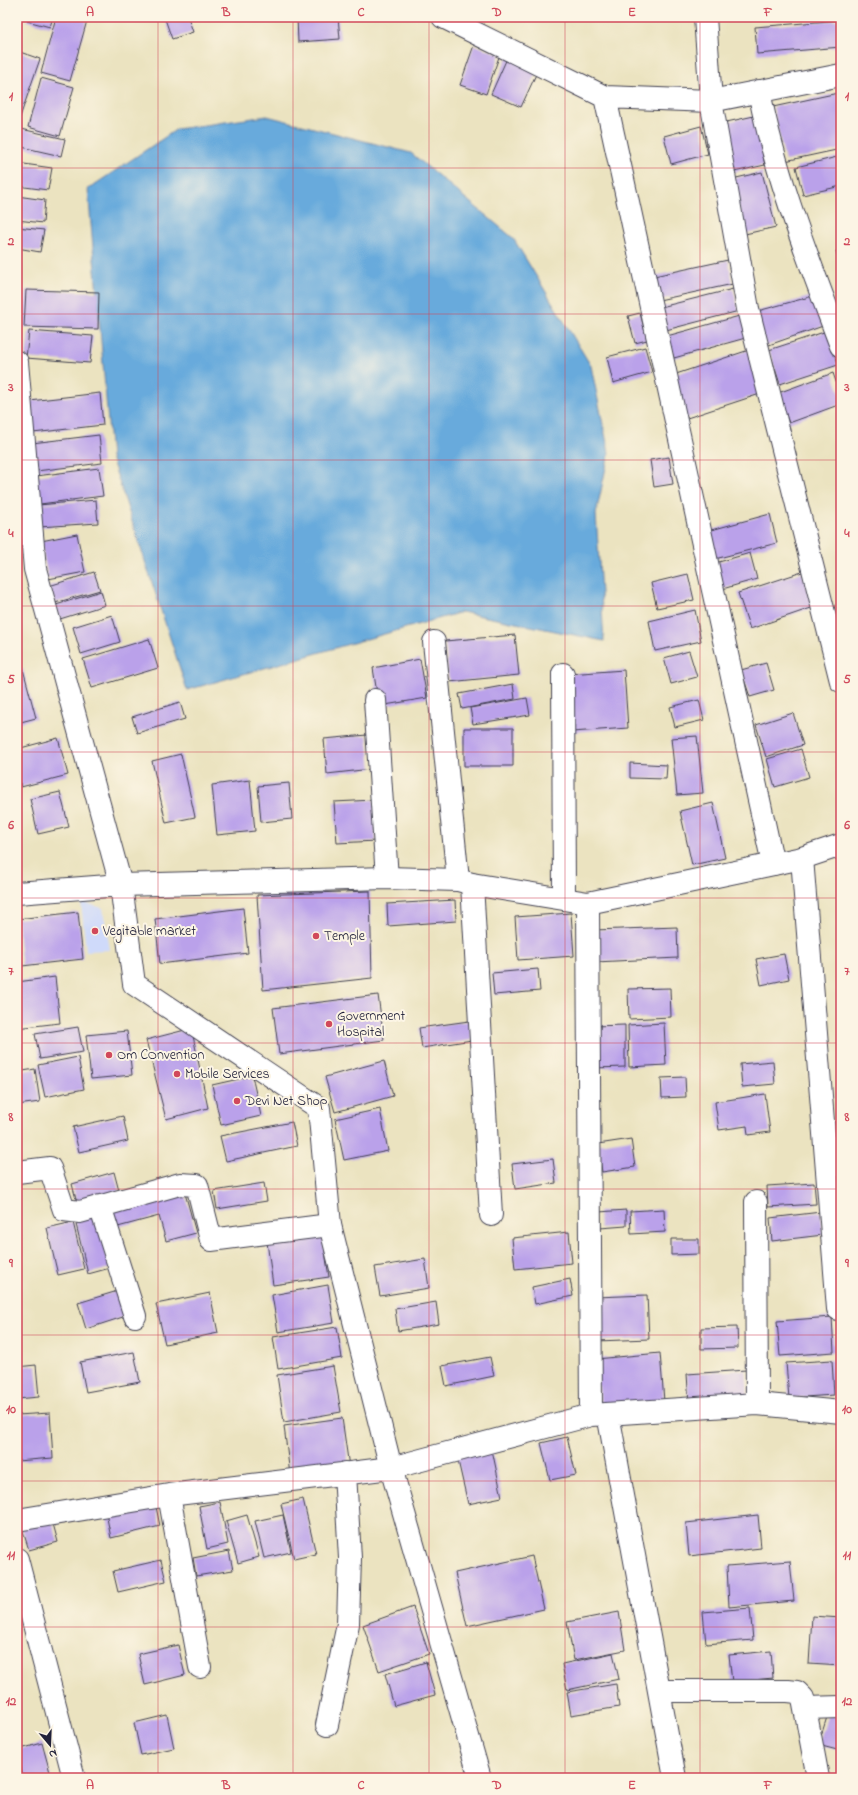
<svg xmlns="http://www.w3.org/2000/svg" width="858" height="1795" font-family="'Indie Flower',sans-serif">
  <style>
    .built { fill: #cfdafa }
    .water { fill: #68aadc; stroke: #45668c }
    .building { fill: #baa1ea }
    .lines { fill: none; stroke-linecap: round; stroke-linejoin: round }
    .minor-casing { stroke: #403f4f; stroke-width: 24 }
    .tertiary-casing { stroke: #403f4f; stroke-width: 24 }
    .minor { stroke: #fff; stroke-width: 22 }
    .tertiary { stroke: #fff; stroke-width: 22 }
    .grid { fill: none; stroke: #d1495b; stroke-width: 1; stroke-opacity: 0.55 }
    .poi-dot { fill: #d1495b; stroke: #fcf5e5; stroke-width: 1.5 }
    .labels { text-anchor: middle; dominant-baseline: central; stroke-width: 4; stroke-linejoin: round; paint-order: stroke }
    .poi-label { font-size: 14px; fill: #22223b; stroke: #fcf5e5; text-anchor: start }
    .neatline { fill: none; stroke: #d1495b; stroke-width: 1.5 }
    .grid-label { font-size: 13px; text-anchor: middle; font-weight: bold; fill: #d1495b }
  </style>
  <rect width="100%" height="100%" fill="#fcf5e5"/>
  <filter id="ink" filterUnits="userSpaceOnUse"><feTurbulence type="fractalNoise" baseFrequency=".025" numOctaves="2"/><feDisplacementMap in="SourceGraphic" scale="8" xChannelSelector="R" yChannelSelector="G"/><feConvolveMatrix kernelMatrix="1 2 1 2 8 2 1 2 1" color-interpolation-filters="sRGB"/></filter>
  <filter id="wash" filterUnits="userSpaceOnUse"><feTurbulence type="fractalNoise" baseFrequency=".012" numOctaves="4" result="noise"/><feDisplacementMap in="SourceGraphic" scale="16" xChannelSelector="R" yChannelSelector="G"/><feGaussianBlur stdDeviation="0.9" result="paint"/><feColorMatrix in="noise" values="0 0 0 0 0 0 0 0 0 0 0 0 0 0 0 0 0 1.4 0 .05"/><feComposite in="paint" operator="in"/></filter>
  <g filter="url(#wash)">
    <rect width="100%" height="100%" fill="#ebe3c0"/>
    <path class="built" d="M81 902 103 908 110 950 86 951Z"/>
    <path class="water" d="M267 116 411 153 513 238 591 366 609 453 596 514 604 641 462 612 187 690 111 457 88 189 177 129Z"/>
    <g id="blocks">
      <path class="building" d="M29 17H53L50 27 27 21Z
        M56 17H88L70 81 41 73Z
        M173 17H188L193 32 172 39 165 19Z
        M297 17H338L340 39 298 42Z
        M600 17H637V18L600 21Z
        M841 20V47L757 54 755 27Z
        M474 45 500 54 486 94 460 85Z
        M17 51 40 59 20 117 17 116Z
        M508 56 538 70 521 107 491 94Z
        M41 78 74 87 60 136 28 127Z
        M838 93 841 108V149L785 161 773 107Z
        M754 116 765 165 734 172 722 123Z
        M701 126 708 154 671 164 664 136Z
        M17 128 65 139 61 156 17 146Z
        M837 157 841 174V186L803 195 796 167Z
        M17 163 52 168 48 190 17 186Z
        M762 172 776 227 745 234 732 179Z
        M17 196 45 200 43 223 17 220Z
        M17 227 44 230 40 252 17 248Z
        M841 249V266L836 251Z
        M728 260 733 284 659 300 654 276Z
        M733 289 739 311 666 330 661 307Z
        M26 290 99 292 98 329 24 327Z
        M813 296 823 326 766 346 754 312Z
        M640 313 647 340 635 343 628 316Z
        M743 315 749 337 674 358 667 336Z
        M830 330 838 365 780 384 769 350Z
        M29 331 93 336 90 363 26 358Z
        M645 347 652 372 613 383 607 357Z
        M749 350 763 393 684 419 670 376Z
        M833 373 841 396V404L789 423 778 393Z
        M100 393 103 425 33 433 30 401Z
        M99 435 102 463 36 471 32 443Z
        M669 457 673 484 654 487 650 460Z
        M99 468 103 496 40 504 36 476Z
        M96 500 98 523 39 527 38 505Z
        M770 514 777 543 711 560 704 532Z
        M77 534 85 572 48 579 41 541Z
        M750 553 757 579 719 590 712 564Z
        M94 572 100 590 55 603 49 586Z
        M802 572 814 607 750 629 738 593Z
        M688 574 694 600 657 608 651 583Z
        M101 591 105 605 60 619 56 605Z
        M695 610 701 641 655 651 649 621Z
        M112 615 120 642 81 654 73 627Z
        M515 635 519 675 449 682 445 641Z
        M149 639 158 668 92 688 83 659Z
        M689 651 697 677 671 684 664 658Z
        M420 659 427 698 379 706 373 668Z
        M766 663 774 690 750 697 741 670Z
        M23 669 36 718 17 723V670Z
        M624 670 628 728 572 732 568 674Z
        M513 684 515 699 462 709 459 694Z
        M527 698 530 715 473 724 470 708Z
        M699 700 704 720 675 727 670 707Z
        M180 702 185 719 137 733 132 717Z
        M793 713 803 745 766 757 756 725Z
        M464 728H513V766H464Z
        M367 735 371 769 327 774 324 739Z
        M697 736 703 793 677 795 671 738Z
        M58 738 68 775 21 787 17 771V749Z
        M801 749 809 777 775 787 767 759Z
        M181 754 195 817 166 823 152 761Z
        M630 763 667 765 666 779 630 778Z
        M250 780 255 831 217 835 212 785Z
        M289 783 292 819 261 822 258 786Z
        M60 792 69 827 38 834 30 799Z
        M374 800 376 841 337 843 334 802Z
        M713 803 725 858 692 865 680 811Z
        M370 891 372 978 263 990 257 895Z
        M455 900 456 921 388 926 387 904Z
        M243 908 248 953 160 964 155 919Z
        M78 912 83 959 22 966 17 919Z
        M571 913 574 956 518 960 515 917Z
        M677 927 678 958 595 962 594 930Z
        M784 954 789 979 761 985 756 959Z
        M538 969 540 991 494 995 492 973Z
        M55 977 60 1023 17 1028V982Z
        M670 988 671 1017 629 1019 628 989Z
        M378 995 384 1040 279 1054 273 1008Z
        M469 1021 472 1040 422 1048 419 1028Z
        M664 1023 666 1065 629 1067 628 1025Z
        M625 1025V1067L594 1068 593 1026Z
        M78 1027 83 1052 40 1059 35 1034Z
        M189 1029 192 1031 208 1108 166 1119 146 1040Z
        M127 1031 132 1075 91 1079 86 1035Z
        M78 1057 84 1089 45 1097 38 1065Z
        M384 1061 393 1096 335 1112 325 1077Z
        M773 1061 775 1084 742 1087 740 1064Z
        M35 1069 40 1102 17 1105V1072Z
        M252 1076 261 1116 221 1125 212 1085Z
        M685 1077 686 1097 662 1098 661 1078Z
        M765 1094 770 1132 748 1135 747 1126 719 1130 715 1102Z
        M380 1109 388 1151 344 1160 335 1119Z
        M123 1116 128 1141 79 1152 73 1127Z
        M292 1122 297 1146 226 1161 220 1136Z
        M836 1130H841V1167H840Z
        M631 1139 635 1167 602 1172 598 1144Z
        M553 1159 556 1183 515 1189 512 1164Z
        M114 1172 119 1191 77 1203 72 1184Z
        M264 1183 267 1201 217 1209 214 1191Z
        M814 1183 816 1204 768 1207 767 1186Z
        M183 1186 196 1233 166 1241 159 1216 114 1228 108 1207Z
        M664 1209 665 1232 631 1234 630 1211Z
        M626 1210V1226L600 1228 599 1212Z
        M821 1212 823 1235 772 1241 770 1218Z
        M97 1215 110 1268 88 1274 75 1220Z
        M73 1222 84 1269 58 1275 47 1228Z
        M569 1232 572 1263 515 1269 512 1238Z
        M322 1233 329 1277 273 1285 267 1242Z
        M671 1239H699V1254L671 1255Z
        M425 1259 429 1288 380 1296 375 1267Z
        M570 1279 573 1296 535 1304 532 1287Z
        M328 1285 334 1323 278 1332 272 1295Z
        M121 1290 129 1315 86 1329 78 1303Z
        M210 1293 218 1333 165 1344 156 1304Z
        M647 1295 649 1339 597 1341 596 1297Z
        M436 1302 439 1324 398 1331 395 1309Z
        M832 1317 834 1352 780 1356 777 1321Z
        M337 1327 342 1358 278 1369 273 1337Z
        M737 1327 738 1348 701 1349V1328Z
        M134 1352 140 1382 86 1392 80 1362Z
        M660 1353 664 1401 601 1408 596 1359Z
        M490 1357 494 1376 446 1386 442 1366Z
        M832 1360 834 1395 789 1398 786 1363Z
        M36 1365 39 1397 17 1399V1367Z
        M333 1366 341 1412 284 1422 277 1375Z
        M746 1370 748 1400 689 1404 687 1374Z
        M50 1413 53 1458 17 1461V1415Z
        M342 1418 349 1467 290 1475 284 1426Z
        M567 1437 576 1475 550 1480 541 1443Z
        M491 1445 502 1497 468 1504 456 1452Z
        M303 1499 316 1554 294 1559 281 1504Z
        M155 1502 160 1526 111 1538 106 1513Z
        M220 1502 228 1544 207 1549 199 1506Z
        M247 1515 259 1557 238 1563 226 1521Z
        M283 1515 291 1552 264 1558 255 1521Z
        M758 1515 761 1548 689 1556 686 1523Z
        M52 1520 58 1542 29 1550 22 1528Z
        M229 1551 233 1570 196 1576 193 1558Z
        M532 1556 544 1609 467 1626 455 1573Z
        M161 1560 166 1581 118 1592 113 1571Z
        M790 1561 794 1601 729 1607 727 1566Z
        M413 1607 429 1654 379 1671 363 1625Z
        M750 1608 753 1640 706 1644 703 1612Z
        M619 1612 625 1650 574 1660 567 1622Z
        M812 1616 841 1618V1666L809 1664Z
        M178 1645 185 1675 145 1685 138 1654Z
        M771 1651 773 1678 732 1682 729 1655Z
        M613 1653 619 1679 567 1690 562 1664Z
        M426 1662 435 1695 394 1706 385 1674Z
        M616 1684 619 1707 571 1715 567 1692Z
        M828 1714 841 1718V1751L818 1745Z
        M167 1715 174 1748 141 1755 134 1723Z
        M42 1743 51 1776 44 1778H23L17 1750Z"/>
    </g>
  </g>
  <g filter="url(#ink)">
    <use href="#blocks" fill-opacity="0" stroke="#403f4f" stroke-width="1"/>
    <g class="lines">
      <defs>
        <path id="minor" d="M443 17 605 97 711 101 841 75
          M705 17 711 101 748 309 841 681
          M759 91C776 178 810 263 841 346
          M605 97 773 864
          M17 362 35 569 121 885
          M434 642 458 880
          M563 674 564 898
          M375 700 387 878
          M802 858 838 1309H841
          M472 884 491 1215
          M588 903 591 1415
          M17 1172 50 1168 64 1210 80 1212 180 1184 197 1185 211 1240 330 1225
          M756 1202 757 1404
          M100 1206 135 1316
          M608 1414 675 1778
          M169 1495 200 1667
          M17 1520 169 1495 391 1468 591 1415 757 1404 841 1412
          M17 1559 74 1778
          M659 1691H788L797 1692 803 1698 818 1778
          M806 1708 841 1707
          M327 1725 348 1624 350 1558 345 1473"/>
        <path id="tertiary" d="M121 885 134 984 319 1108 330 1225 391 1468 480 1778
          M17 893 121 885 387 878 458 880 472 884 588 903 802 858 841 845"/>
      </defs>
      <use href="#minor" class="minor-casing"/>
      <use href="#tertiary" class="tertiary-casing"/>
      <use href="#minor" class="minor"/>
      <use href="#tertiary" class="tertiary"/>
    </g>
  </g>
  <path class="grid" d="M158 17V1778M293 17V1778M429 17V1778M565 17V1778M700 17V1778M17 168H841M17 314H841M17 460H841M17 606H841M17 752H841M17 898H841M17 1043H841M17 1189H841M17 1335H841M17 1481H841M17 1627H841"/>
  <g class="poi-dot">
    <circle cx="95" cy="931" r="4"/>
    <circle cx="316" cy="936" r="4"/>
    <circle cx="329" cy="1024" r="4"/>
    <circle cx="109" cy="1055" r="4"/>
    <circle cx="177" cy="1074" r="4"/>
    <circle cx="237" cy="1101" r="4"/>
  </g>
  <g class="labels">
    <g class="poi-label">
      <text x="103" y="931">Vegitable market</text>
      <text x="324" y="936">Temple</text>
      <text x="337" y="1016">Government<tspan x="337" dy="16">Hospital</tspan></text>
      <text x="117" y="1055">Om COnvention</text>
      <text x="185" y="1074">Mobile Services</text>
      <text x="245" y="1101">Devi Net Shop</text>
    </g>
  </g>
  <rect width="858" height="1795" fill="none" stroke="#fcf5e5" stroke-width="44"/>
  <g transform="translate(50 1745) rotate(161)" stroke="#fcf5e5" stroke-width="3" paint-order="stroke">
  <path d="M0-3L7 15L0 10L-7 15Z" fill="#22223b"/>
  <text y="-6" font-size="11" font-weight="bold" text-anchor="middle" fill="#22223b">N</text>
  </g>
  <rect x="22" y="22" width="814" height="1751" class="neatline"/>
  <g class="grid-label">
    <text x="90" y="16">A</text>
    <text x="226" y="16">B</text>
    <text x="361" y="16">C</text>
    <text x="497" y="16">D</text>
    <text x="632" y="16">E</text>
    <text x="768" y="16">F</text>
    <text x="11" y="100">1</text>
    <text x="847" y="100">1</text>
    <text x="11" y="245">2</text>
    <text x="847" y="245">2</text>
    <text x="11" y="391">3</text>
    <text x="847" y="391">3</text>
    <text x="11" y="537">4</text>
    <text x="847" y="537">4</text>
    <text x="11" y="683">5</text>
    <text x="847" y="683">5</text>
    <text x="11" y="829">6</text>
    <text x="847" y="829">6</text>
    <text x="11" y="975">7</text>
    <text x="847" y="975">7</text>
    <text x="11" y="1121">8</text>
    <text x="847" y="1121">8</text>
    <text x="11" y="1267">9</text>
    <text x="847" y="1267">9</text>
    <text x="11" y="1413">10</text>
    <text x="847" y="1413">10</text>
    <text x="11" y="1559">11</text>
    <text x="847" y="1559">11</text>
    <text x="11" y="1705">12</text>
    <text x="847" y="1705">12</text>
    <text x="90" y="1789">A</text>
    <text x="226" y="1789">B</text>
    <text x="361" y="1789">C</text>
    <text x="497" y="1789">D</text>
    <text x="632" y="1789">E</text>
    <text x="768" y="1789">F</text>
  </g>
</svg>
